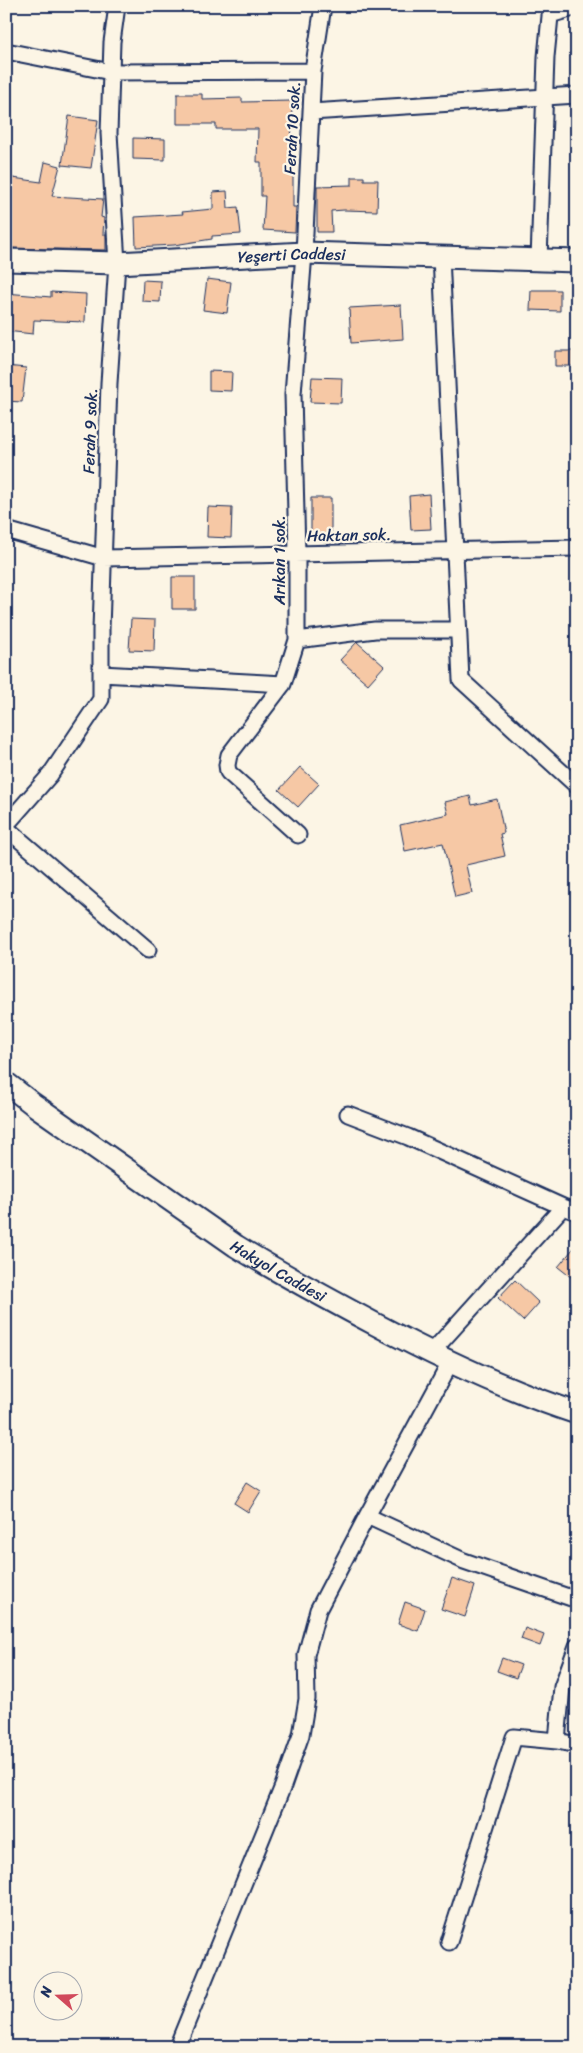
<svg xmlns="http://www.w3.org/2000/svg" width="583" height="2053" font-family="Sriracha,sans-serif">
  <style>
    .building { fill: #f6c8a5; stroke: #1b2f5e }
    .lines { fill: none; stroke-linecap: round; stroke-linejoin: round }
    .street-casing { stroke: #1b2f5e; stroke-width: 19 }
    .secondary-casing { stroke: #1b2f5e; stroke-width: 25 }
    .street { stroke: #fcf5e5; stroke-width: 15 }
    .secondary { stroke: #fcf5e5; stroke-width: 21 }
    .labels { text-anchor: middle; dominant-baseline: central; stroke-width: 4.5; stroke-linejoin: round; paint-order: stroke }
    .street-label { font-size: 16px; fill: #1b2f5e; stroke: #fcf5e5 }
  </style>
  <rect width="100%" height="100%" fill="#fcf5e5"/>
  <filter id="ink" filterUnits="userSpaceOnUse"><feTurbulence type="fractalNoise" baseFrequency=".02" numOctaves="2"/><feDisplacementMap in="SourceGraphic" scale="10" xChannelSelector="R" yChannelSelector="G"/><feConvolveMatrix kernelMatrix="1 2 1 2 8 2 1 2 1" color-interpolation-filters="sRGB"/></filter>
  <g filter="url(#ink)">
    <path class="building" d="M177 94H202V99L242 98V102L292 101 291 172H293V207H296L295 232 263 230 265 196H261V162H257L258 129H216V124H177Z
      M69 116 98 120 91 168 62 165Z
      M133 138 165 139V160L133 159Z
      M45 162 60 166 52 196 103 199 101 217 104 218 103 234H106V250L6 248V177L41 182Z
      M352 177H364V180H378L377 211 344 210 331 211 332 232H317V186L352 185Z
      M227 191 228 208 238 207 241 234 212 236V239L174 245 136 247 135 217 183 214 182 212 213 209V192Z
      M207 279 231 282 227 313 203 310Z
      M143 280 161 281 160 302 142 301Z
      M531 290H560V311L530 310Z
      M51 292 86 294 85 322 34 320 33 334 6 331V293L51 297Z
      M401 305 403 339 351 343 349 308Z
      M555 351H573V366H555Z
      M6 366 26 368 22 402 6 401Z
      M209 371 232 372 231 391 209 390Z
      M312 377 342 378 341 403 310 402Z
      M429 494 431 529 411 530 409 496Z
      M311 498H331V534L311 535Z
      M208 507 232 508 231 538 207 537Z
      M172 577H195V609H172Z
      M131 619 155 620 154 651 129 650Z
      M357 642 384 666 368 684 340 660Z
      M300 767 319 784 298 807 279 790Z
      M470 796 472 805 497 799 504 833 500 834 505 856 466 865 472 893 455 897 443 843 405 851 400 825 448 814 445 802Z
      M577 1244V1282L558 1267Z
      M515 1280 539 1303 523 1321 498 1298Z
      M247 1482 261 1491 248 1512 234 1503Z
      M452 1578 475 1586 465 1617 441 1609Z
      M405 1602 425 1609 418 1631 398 1624Z
      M525 1628 544 1635 540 1646 521 1639Z
      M502 1658 521 1665 516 1678 497 1671Z"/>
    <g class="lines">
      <defs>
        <path id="street" d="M550 15 577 7
          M6 51 111 72 313 71
          M311 112 577 95
          M441 256 461 680 577 786
          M539 260 546 57 551 6
          M6 530 104 558 577 548
          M297 640 375 630H458
          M101 674 283 684 297 640V553L293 394 304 253 313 71 323 6
          M283 684 229 755 227 765 228 772 298 835
          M6 825 50 775 101 699V630L109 383 117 263 109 133 112 42 117 6
          M6 828 148 950
          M348 1114 408 1137 563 1207
          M431 1353 563 1207 577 1212
          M367 1516 464 1561 577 1600
          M557 1741 562 1687 577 1646
          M449 1942 514 1737 557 1741 577 1745
          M177 2047 283 1786 301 1735 307 1699 306 1655 318 1610 367 1516 450 1363"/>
        <g id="secondary">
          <path id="s1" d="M6 260 117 263 304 253 577 261"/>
          <path id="s2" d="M6 1083 33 1104 236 1246C281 1274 328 1299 375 1324 441 1359 506 1390 577 1413"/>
        </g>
      </defs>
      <use href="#street" class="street-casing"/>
      <use href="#secondary" class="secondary-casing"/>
      <use href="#street" class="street"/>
      <use href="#secondary" class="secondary"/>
    </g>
  </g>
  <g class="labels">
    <g class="street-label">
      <text transform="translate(292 128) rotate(-87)">Ferah 10 sok.</text>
      <text stroke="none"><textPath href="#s1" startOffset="286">Yeşerti Caddesi</textPath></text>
      <text transform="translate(90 431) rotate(-88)">Ferah 9 sok.</text>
      <text transform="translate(349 535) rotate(-1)">Haktan sok.</text>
      <text transform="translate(279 560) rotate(-90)">Arıkan 1 sok.</text>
      <text stroke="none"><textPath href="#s2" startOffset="331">Hakyol Caddesi</textPath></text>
    </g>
  </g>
  <rect width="583" height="2053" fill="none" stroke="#fcf5e5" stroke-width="25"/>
  <rect x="12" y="12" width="558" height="2028" fill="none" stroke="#1b2f5e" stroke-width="2" filter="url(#ink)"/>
  <g transform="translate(58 1996) rotate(290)"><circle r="24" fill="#fcf5e5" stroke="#a2a6af"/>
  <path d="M0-4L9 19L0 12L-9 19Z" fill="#d1495b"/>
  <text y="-8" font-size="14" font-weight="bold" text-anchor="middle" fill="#1b2f5e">N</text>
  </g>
</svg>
